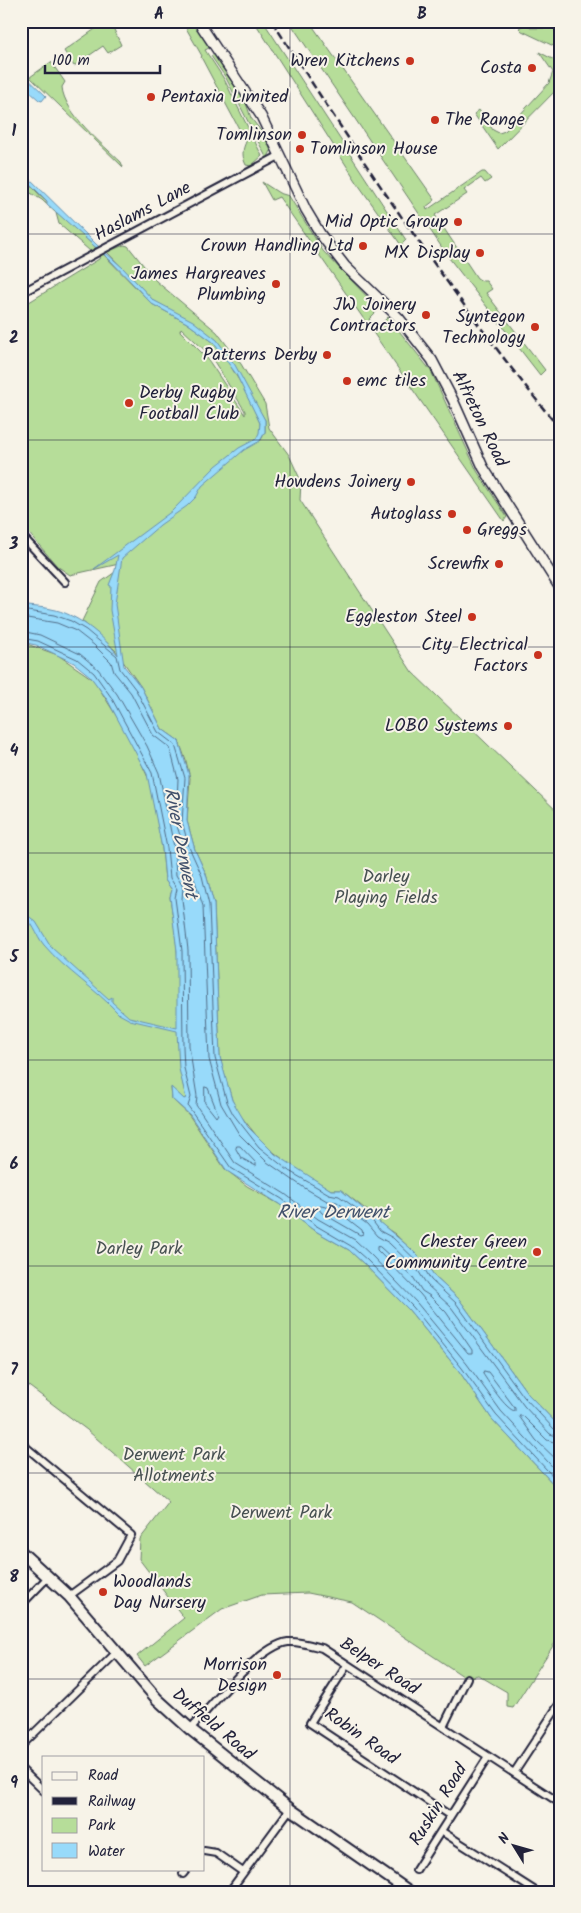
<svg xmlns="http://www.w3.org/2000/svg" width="581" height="1913" font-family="Kalam,sans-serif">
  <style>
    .green { fill: #b6dd99; stroke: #6c806a; fill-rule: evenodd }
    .water { fill: #98dafa; stroke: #6990ae }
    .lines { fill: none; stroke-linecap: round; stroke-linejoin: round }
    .shore { stroke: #516c87; stroke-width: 1 }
    .street-casing { stroke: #22223b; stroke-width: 10 }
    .secondary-casing { stroke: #22223b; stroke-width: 12 }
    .primary-casing { stroke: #22223b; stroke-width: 14 }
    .street { stroke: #f7f3e8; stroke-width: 6 }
    .secondary { stroke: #f7f3e8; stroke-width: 9 }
    .primary { stroke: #f7f3e8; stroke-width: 10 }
    .rail { stroke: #22223b; stroke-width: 2.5; stroke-dasharray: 8 4; stroke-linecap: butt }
    .grid { fill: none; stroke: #22223b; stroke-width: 1; stroke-opacity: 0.55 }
    .poi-dot { fill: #c8321e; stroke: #f7f3e8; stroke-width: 2 }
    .labels { text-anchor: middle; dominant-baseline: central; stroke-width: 4; stroke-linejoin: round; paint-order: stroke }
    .poi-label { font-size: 18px; fill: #22223b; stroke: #f7f3e8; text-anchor: end }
    .street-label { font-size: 18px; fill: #22223b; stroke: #f7f3e8 }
    .park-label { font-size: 18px; fill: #475152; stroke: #f7f3e8 }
    .water-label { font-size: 19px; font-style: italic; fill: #40506b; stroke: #f7f3e8 }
    .neatline { fill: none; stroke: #22223b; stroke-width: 2 }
    .grid-label { font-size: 16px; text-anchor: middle; font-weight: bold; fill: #22223b }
  </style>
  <rect width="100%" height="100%" fill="#f7f3e8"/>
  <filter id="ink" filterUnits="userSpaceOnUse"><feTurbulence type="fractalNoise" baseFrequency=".02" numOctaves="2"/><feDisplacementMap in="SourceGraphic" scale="10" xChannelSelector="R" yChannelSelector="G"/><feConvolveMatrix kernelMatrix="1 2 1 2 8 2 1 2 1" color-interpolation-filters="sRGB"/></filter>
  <g filter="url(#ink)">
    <path class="green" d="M182 21 194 23 208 44 209 48 205 50 224 79 262 156 251 166 246 165C242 157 242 150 246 142L201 57 202 56Z
      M254 21H263L406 240 401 245 360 187Z
      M289 21H309L435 200 426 207 427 210 482 172H485L491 179 485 183 481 178 464 190 467 194 435 215 477 278 482 281H486L492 289 486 293 545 370 540 375 449 258Z
      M105 22 108 25 111 23 121 45 108 53 103 46 74 66 64 51Z
      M527 23 530 28H544V26L550 25 555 31H560V49L522 31 519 28Z
      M539 52 560 63V86L498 149 474 114 479 110 493 130 499 133 505 131 549 83 553 72Z
      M215 54 244 97 251 118 264 135 271 151 267 159 226 78 211 56Z
      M51 62 65 82 62 87C64 113 103 145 121 162L123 167 30 77Z
      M21 175 52 208 55 209 96 248 90 251 59 224 56 213 42 200 21 187Z
      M262 182 279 193 289 196 323 251 379 309 369 319 376 329 388 317 431 371 477 471 507 517 504 521 279 197 272 200Z
      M124 245 128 246 156 281 217 332 241 364 265 404 269 428 289 455 301 481 300 500 412 672 560 814V1427L528 1394 459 1299 435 1277 428 1266 395 1234 383 1226 374 1216 341 1190H331L292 1166 263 1144 237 1111 232 1100 220 1059 214 904 206 874 195 850 187 821 190 778 186 761 179 741 162 729 141 687 115 650 82 621 101 582 118 570 119 564 70 575 57 566 21 524V307L99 259 102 253 152 304 187 323 213 342 227 360 247 394 260 423 261 440 265 432V420L217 340 153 300 107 252ZM181 328 210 355 245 411V415L207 358 180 331Z
      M21 642 58 655 94 680 130 738 150 782 162 848 165 880 172 890 170 897C173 919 177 941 178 963 178 1009 175 1053 186 1098L184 1099 171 1088 172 1099 189 1115 225 1169 247 1186 279 1204 312 1229 349 1250 364 1264 409 1310 459 1371 492 1419 560 1491V1635L513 1708 507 1707V1692L478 1675 466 1678 352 1602 308 1593 262 1595 222 1609 145 1666 137 1656 184 1618 139 1559 140 1539 169 1502 87 1430 22 1381 28 1354 21 1348Z"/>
    <path class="water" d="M21 72 46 96 42 101 39 100 21 84Z
      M21 170 96 244 123 268 153 300 193 321 217 340 235 365 265 420V432L260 441 244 450 202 486 196 497 187 506 160 525 122 558 115 604 124 666 141 687 162 729 179 741 189 775 187 821 195 850 206 874 214 904 220 1057 232 1100 248 1127 275 1154 331 1190H341L409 1247 428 1266 435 1277 459 1299 528 1394 560 1427V1491L492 1419 459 1371 409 1310 364 1264 349 1250 312 1229 279 1204 227 1171 190 1115 172 1099 171 1087 184 1099 186 1098 179 1069 177 1031 130 1020 119 1014C96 989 66 971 44 945 35 934 34 922 21 914V910L36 922 52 948 109 999 112 997V1002L129 1017 177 1028V951L170 897 172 890 165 880 162 848 147 774 107 699 90 676 74 663 36 645 21 642V605C33 607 45 607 56 610 81 617 102 635 118 655L110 610 111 586 109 585 115 570 118 555 94 569 172 511 216 466 239 448 256 439 259 433 260 423 236 374 213 342 187 323 152 304 111 261 47 204V201L21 175Z"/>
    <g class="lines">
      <path class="shore" d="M21 610 54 615 71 621 86 630 117 656 120 669 136 690 158 732 175 745 185 778 182 822 189 847 202 876 209 905 215 1058 227 1102 233 1114 259 1147 289 1171 329 1194 339 1196 371 1219 380 1231 393 1238 424 1268 431 1280 456 1303 524 1397 554 1429 560 1430
        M21 617 57 623 76 631 94 645 111 662 114 672 131 693 153 735 170 748 178 779 176 823 203 906 209 1059 221 1104 239 1134 267 1162 303 1187 327 1201 337 1202 367 1224 377 1236 389 1243 419 1272 427 1285 451 1307 524 1406 550 1434 560 1437
        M21 631 40 635 80 654 98 669 117 694 147 746 159 773 174 847 176 875 183 887 182 899 188 950 189 1046 197 1096 196 1105 235 1163 285 1194 318 1219 355 1240 372 1256 417 1303 467 1364 501 1411 560 1475
        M21 638 38 641 77 659 94 673 111 697 152 773 167 848 170 878 177 889 175 898 182 951 183 1047 184 1068 191 1097 188 1106 231 1168 282 1199 315 1225 351 1246 367 1260 413 1307 462 1368 496 1415 560 1484
        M205 1087 208 1088 218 1114 216 1117 205 1103Z
        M237 1146H240L256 1163V1166L241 1158 236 1149Z
        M321 1206 335 1209 362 1230 363 1234 360 1235 322 1213 318 1208Z
        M380 1247 413 1277 422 1291 430 1296 446 1312 472 1350V1353H468L420 1294 377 1250V1247Z
        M484 1371 488 1372 515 1408V1411C506 1410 489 1383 483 1374Z
        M560 1444 547 1440 523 1416H519L536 1440 560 1463"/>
      <defs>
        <path id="street" d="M21 293 279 156
          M21 535 65 582
          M21 1443 131 1535 117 1561 69 1596
          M21 1605 49 1576
          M347 1665 310 1723 449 1815
          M444 1725 467 1678
          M190 1729C211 1707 258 1646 288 1642 299 1641 311 1645 322 1648L560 1803
          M21 1746 116 1653
          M21 1769 44 1791
          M514 1773 560 1703
          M441 1831 537 1892
          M204 1851 216 1853 243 1872
          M416 1870 488 1757
          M183 1874 187 1869
          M229 1892 290 1809"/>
        <path id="secondary" d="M198 21 261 116 306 210 321 235 345 266 399 318 432 360 453 400 483 467 560 588"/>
        <path id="primary" d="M21 1552 69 1596 157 1699 190 1729 290 1809 410 1892"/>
      </defs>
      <use href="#street" class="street-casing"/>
      <use href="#secondary" class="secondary-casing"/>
      <use href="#primary" class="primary-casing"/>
      <use href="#street" class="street"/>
      <use href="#secondary" class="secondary"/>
      <use href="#primary" class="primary"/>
      <path class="rail" d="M272 21C362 161 454 300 560 429"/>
    </g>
  </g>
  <path class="grid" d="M290 21V1892M21 234H560M21 440H560M21 647H560M21 853H560M21 1060H560M21 1266H560M21 1473H560M21 1679H560"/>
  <g class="poi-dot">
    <circle cx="410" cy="61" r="5"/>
    <circle cx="532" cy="68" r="5"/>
    <circle cx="151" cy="97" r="5"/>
    <circle cx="435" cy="120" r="5"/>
    <circle cx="302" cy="135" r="5"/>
    <circle cx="300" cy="149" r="5"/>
    <circle cx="458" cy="222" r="5"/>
    <circle cx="363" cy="246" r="5"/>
    <circle cx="480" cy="253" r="5"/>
    <circle cx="276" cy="284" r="5"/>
    <circle cx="426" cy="315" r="5"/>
    <circle cx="535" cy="327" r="5"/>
    <circle cx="327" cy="355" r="5"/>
    <circle cx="347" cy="381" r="5"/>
    <circle cx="129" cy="403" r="5"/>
    <circle cx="411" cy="482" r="5"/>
    <circle cx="452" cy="514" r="5"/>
    <circle cx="467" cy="530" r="5"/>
    <circle cx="499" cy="564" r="5"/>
    <circle cx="472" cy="617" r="5"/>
    <circle cx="538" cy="655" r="5"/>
    <circle cx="508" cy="726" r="5"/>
    <circle cx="537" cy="1252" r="5"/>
    <circle cx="103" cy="1592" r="5"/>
    <circle cx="277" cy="1675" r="5"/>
  </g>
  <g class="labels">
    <g class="poi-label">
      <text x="400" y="61">Wren Kitchens</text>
      <text x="522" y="68">Costa</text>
      <text x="161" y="97" text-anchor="start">Pentaxia Limited</text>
      <text x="445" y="120" text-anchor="start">The Range</text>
      <text x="292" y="135">Tomlinson</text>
      <text x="310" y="149" text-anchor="start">Tomlinson House</text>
      <text x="448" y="222">Mid Optic Group</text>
      <text x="353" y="246">Crown Handling Ltd</text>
      <text x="470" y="253">MX Display</text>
      <text x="266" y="274">James Hargreaves<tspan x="266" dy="21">Plumbing</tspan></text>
      <text x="416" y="305">JW Joinery<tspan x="416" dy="21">Contractors</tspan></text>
      <text x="525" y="317">Syntegon<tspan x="525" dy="21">Technology</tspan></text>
      <text x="317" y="355">Patterns Derby</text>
      <text x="357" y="381" text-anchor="start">emc tiles</text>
      <text x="139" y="393" text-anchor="start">Derby Rugby<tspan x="139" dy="21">Football Club</tspan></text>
      <text x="401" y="482">Howdens Joinery</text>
      <text x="442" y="514">Autoglass</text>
      <text x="477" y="530" text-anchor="start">Greggs</text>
      <text x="489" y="564">Screwfix</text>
      <text x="462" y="617">Eggleston Steel</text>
      <text x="528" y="645">City Electrical<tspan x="528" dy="21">Factors</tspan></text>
      <text x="498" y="726">LOBO Systems</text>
      <text x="527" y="1242">Chester Green<tspan x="527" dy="21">Community Centre</tspan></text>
      <text x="113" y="1582" text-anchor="start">Woodlands<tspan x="113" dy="21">Day Nursery</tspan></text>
      <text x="267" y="1665">Morrison<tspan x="267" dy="21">Design</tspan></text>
    </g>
    <g class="street-label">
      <text transform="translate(143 212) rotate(-28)">Haslams Lane</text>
      <text transform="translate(479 419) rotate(64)">Alfreton Road</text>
      <text transform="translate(379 1667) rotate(33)">Belper Road</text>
      <text transform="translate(213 1725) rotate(40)">Duffield Road</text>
      <text transform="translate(361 1737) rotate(35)">Robin Road</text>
      <text transform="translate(439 1805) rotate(-58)">Ruskin Road</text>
    </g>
    <g class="park-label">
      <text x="386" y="877">Darley<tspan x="386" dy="21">Playing Fields</tspan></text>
      <text x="139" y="1249">Darley Park</text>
      <text x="174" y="1455">Derwent Park<tspan x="174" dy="21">Allotments</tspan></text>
      <text x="281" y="1513">Derwent Park</text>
    </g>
    <g class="water-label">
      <text transform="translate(180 843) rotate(79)">River Derwent</text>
      <text x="333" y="1213">River Derwent</text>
    </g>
  </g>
  <rect width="581" height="1913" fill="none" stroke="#f7f3e8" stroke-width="55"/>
  <rect x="42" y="1756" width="162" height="115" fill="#f7f3e8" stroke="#a29fa3"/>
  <rect x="52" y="1772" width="25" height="8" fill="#f7f3e8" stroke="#a29fa3"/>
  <text x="88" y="1780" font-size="15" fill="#22223b">Road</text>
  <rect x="52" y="1797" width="25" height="8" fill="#22223b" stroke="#a29fa3"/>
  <text x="88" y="1806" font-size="15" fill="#22223b">Railway</text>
  <rect x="52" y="1818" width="25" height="15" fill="#b6dd99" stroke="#a29fa3"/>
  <text x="88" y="1830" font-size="15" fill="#22223b">Park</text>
  <rect x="52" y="1843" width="25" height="15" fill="#98dafa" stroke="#a29fa3"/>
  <text x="88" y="1856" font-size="15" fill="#22223b">Water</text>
  <g transform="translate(514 1846) rotate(307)" stroke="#f7f3e8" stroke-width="4" paint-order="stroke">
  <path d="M0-4L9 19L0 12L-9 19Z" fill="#22223b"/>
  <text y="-8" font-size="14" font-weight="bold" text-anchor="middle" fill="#22223b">N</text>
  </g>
  <path d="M45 65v8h115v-8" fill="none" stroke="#22223b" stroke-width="2.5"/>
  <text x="52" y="65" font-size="15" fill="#22223b" stroke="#f7f3e8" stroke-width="4" paint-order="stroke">100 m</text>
  <rect x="28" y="28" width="526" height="1858" class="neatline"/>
  <g class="grid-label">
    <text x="159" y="19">A</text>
    <text x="422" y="19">B</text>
    <text x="14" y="136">1</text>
    <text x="14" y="343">2</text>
    <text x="14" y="549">3</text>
    <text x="14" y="756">4</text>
    <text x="14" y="962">5</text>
    <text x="14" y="1169">6</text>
    <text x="14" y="1375">7</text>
    <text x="14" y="1582">8</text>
    <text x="14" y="1788">9</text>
  </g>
</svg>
